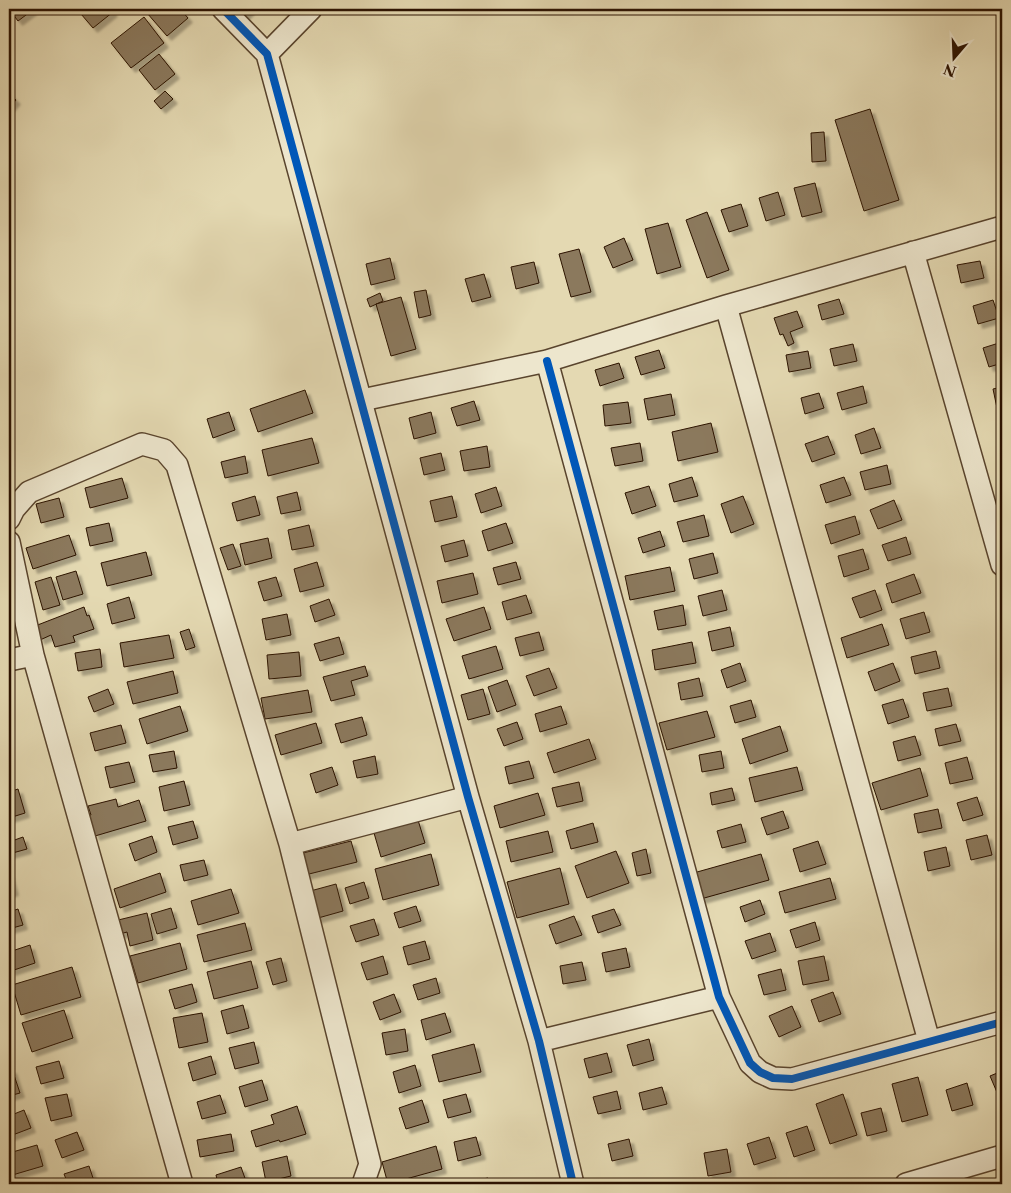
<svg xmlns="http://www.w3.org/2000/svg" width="1011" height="1193" font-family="'Libre Caslon Text',serif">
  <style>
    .building { fill: #8b795d; stroke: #2b1201; filter: url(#shadow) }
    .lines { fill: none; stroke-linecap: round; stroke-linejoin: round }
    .minor-casing { stroke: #59442d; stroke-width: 24 }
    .minor { stroke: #ede6cd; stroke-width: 21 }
    .cycleway-casing { stroke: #ede6cd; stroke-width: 11 }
    .cycleway { stroke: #0057b8; stroke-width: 8 }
  </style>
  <defs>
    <filter id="shadow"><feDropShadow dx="4.5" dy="4.5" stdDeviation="1" flood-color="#0004"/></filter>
  </defs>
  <rect width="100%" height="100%" fill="#e4d9b2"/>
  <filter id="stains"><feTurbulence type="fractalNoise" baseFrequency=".004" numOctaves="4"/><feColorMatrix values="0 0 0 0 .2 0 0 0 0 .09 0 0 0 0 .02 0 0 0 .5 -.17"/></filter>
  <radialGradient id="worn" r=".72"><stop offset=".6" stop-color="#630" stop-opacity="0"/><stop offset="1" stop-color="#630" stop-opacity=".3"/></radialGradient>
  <path class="building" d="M9 9H34L18 21Z
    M87 9H111L113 12 93 28 81 14Z
    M151 9H180L188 18 167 36 147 13Z
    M235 9H251L243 17Z
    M144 17 164 43 131 68 111 43Z
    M159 54 175 74 155 90 139 70Z
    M165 91 173 99 161 109 154 101Z
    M9 93 16 100 9 108Z
    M870 109 899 200 864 211 835 120Z
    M824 132 826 161 812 162 811 133Z
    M815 183 822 212 802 217 794 188Z
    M778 192 785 215 766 221 759 198Z
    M741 204 748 226 729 232 721 210Z
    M707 212 729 270 707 278 686 220Z
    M668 223 681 267 657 274 645 229Z
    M624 238 633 260 613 268 604 247Z
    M579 249 591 292 571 297 559 254Z
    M390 258 395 279 371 285 366 264Z
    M980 261 984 278 961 283 957 265Z
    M534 262 539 283 516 289 511 267Z
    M484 274 491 297 472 302 465 279Z
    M426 290 431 315 419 318 414 292Z
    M380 293 383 301 370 307 367 299Z
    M401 297 416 349 391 356 376 304Z
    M839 299 844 314 822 320 818 305Z
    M993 300 999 318 978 324 973 306Z
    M797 311 803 327 790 332 794 343 788 346 783 334 780 335 774 318Z
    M1002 342V363L989 367 983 348Z
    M853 344 857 361 834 366 830 349Z
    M659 350 665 368 641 375 635 357Z
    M808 351 811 368 789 372 786 355Z
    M619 363 624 378 600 386 595 370Z
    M863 386 867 403 842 410 837 393Z
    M1002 387V407L997 408 993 389Z
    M305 390 313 413 258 432 250 409Z
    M819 393 824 408 805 414 801 398Z
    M671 394 675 415 648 420 644 399Z
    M474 401 480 420 457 426 451 408Z
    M628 402 631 423 605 426 603 405Z
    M229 412 235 430 213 438 207 419Z
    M431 412 436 433 414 439 409 418Z
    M711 423 718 452 678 461 672 432Z
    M874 428 881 448 861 454 855 435Z
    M828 436 835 454 812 462 805 444Z
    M312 438 319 463 268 476 262 450Z
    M640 443 643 461 615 466 611 448Z
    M487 446 490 467 464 471 460 451Z
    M441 453 445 470 424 475 420 458Z
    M245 456 248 473 225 478 221 462Z
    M887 465 891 484 865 490 860 472Z
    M692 477 698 496 674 502 669 484Z
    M844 477 851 495 826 503 820 485Z
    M122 478 128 498 90 508 85 488Z
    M649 486 656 506 632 514 625 493Z
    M496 487 502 506 481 513 475 494Z
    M297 492 301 510 281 514 277 497Z
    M255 496 260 515 237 521 232 503Z
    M452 496 457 517 435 522 430 501Z
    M743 496 754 524 731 533 721 504Z
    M59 498 64 517 41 523 36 504Z
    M894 500 902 520 878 529 870 510Z
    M704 515 709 536 683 542 677 522Z
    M855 516 860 534 831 544 825 525Z
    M109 523 113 541 90 546 86 528Z
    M506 523 513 543 488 551 482 531Z
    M309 525 314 546 292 550 288 530Z
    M660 531 665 546 643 553 638 538Z
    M69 535 76 555 33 569 26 548Z
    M906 537 911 554 888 561 882 545Z
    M268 538 272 558 245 565 240 544Z
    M464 540 468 556 445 562 441 546Z
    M233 544 241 566 228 570 220 548Z
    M863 549 869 569 844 577 838 556Z
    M146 552 152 575 107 586 101 563Z
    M713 553 718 573 694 579 689 559Z
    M317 562 324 586 300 592 294 569Z
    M516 562 521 579 498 585 493 568Z
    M670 567 675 591 630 600 625 576Z
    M76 571 83 594 63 600 56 577Z
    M473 573 478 594 442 603 437 581Z
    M914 574 921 593 892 603 886 584Z
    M51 577 60 605 43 610 35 582Z
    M276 577 282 596 264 601 258 582Z
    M722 590 727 610 703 616 698 596Z
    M875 590 882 610 860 618 852 598Z
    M526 595 532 613 507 620 502 602Z
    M129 597 135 618 112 624 107 604Z
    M329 599 335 615 315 622 310 606Z
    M683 605 686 625 658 630 654 611Z
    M84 607 87 616 89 615 94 629 73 636 75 642 55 647 51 635 40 640 35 626Z
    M484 607 491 629 454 641 446 619Z
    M924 612 930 632 906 639 900 619Z
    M287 614 291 635 266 640 262 619Z
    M882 624 889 645 847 658 841 638Z
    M730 627 734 646 712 651 708 632Z
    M189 629 195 647 186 650 180 632Z
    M539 632 544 650 520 656 515 638Z
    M169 635 174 658 124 667 120 643Z
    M339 637 344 654 320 661 314 644Z
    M692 642 696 663 655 670 652 650Z
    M496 646 503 669 469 679 462 656Z
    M100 649 102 667 78 671 75 653Z
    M936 651 940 668 915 674 911 657Z
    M299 652 301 676 269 679 267 655Z
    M740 663 746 681 727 688 721 670Z
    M893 663 900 681 875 691 868 672Z
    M365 666 368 676 351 681 355 695 331 701 323 677Z
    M549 668 557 688 534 696 526 676Z
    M173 671 178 693 133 704 127 682Z
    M699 678 703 696 681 700 678 683Z
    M507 680 516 705 497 712 488 687Z
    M948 688 952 706 927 711 923 693Z
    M108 689 114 704 94 712 88 697Z
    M483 689 490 714 468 720 461 695Z
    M308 690 312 712 265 719 261 698Z
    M903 699 909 717 888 724 882 705Z
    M751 700 756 717 735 723 730 706Z
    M180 706 188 731 147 744 139 719Z
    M561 706 567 724 540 732 535 714Z
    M707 711 715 737 667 750 659 723Z
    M362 717 367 735 341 743 335 724Z
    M517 722 523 739 504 746 497 729Z
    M316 723 322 743 281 755 275 735Z
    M956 724 961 741 939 746 935 729Z
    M121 725 126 743 95 751 90 733Z
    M780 726 788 751 750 764 742 739Z
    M915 736 921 755 898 761 893 742Z
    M589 739 596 759 554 773 547 753Z
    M174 751 177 768 153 772 149 755Z
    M721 751 724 768 702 772 699 755Z
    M375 756 378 774 357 778 353 761Z
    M967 757 973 779 950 784 945 763Z
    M529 761 534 778 509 784 505 767Z
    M129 762 135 782 110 788 105 767Z
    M332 767 338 785 316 793 310 774Z
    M797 767 803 790 755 802 749 778Z
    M920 768 928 796 881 810 872 783Z
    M184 781 190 805 164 811 159 787Z
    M579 782 583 801 557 807 552 788Z
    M732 788 735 800 712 805 710 793Z
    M18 789 25 813 9 818V792Z
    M538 793 545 815 500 828 494 806Z
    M977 797 983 815 963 821 957 803Z
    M116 799 118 807 139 800 146 821 95 836 89 815H91L88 806Z
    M938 809 942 828 918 833 914 814Z
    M783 811 789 828 767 835 761 818Z
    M418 820 425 843 381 857 374 833Z
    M193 821 198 838 173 845 168 827Z
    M593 823 598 842 571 849 566 831Z
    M741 824 746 842 722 848 717 831Z
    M548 831 553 852 511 862 506 841Z
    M987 835 992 855 971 860 966 840Z
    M152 836 157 852 135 861 129 844Z
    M23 837 27 849 9 854V842Z
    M351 841 357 862 301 876 295 855Z
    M818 841 826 864 800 872 793 849Z
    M946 847 950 866 928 871 924 852Z
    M646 849 651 873 637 876 632 853Z
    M616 851 629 883 587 898 575 866Z
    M431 854 439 885 383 900 375 869Z
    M761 854 769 880 697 900 690 874Z
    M204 860 208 875 184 881 180 865Z
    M560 868 569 904 517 918 507 882Z
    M9 873 14 891 9 893Z
    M160 873 166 892 120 908 114 889Z
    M830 878 836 899 785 913 779 892Z
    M364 882 369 898 350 904 345 888Z
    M336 884 343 911 311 920 303 893Z
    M231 889 239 913 198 925 191 901Z
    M760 900 765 914 745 922 740 907Z
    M416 906 421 921 399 928 394 913Z
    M171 908 177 928 157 934 151 914Z
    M18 909 23 925 9 929V912Z
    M614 909 621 925 598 933 592 916Z
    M147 913 153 940 130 946 127 932 113 936 110 922Z
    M574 916 582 935 556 944 549 925Z
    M374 919 379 935 356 942 350 926Z
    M815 922 820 940 796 948 790 930Z
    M245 923 252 950 204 962 197 935Z
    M770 933 776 951 752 959 745 941Z
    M425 941 430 959 408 965 403 947Z
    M180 943 187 969 138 983 130 956Z
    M30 945 35 963 11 971 9 964V952Z
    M626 948 630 967 606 972 602 953Z
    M383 956 388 974 367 980 361 963Z
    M824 956 829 980 803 985 798 961Z
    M281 958 287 981 273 985 266 962Z
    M251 961 258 988 214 999 207 972Z
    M582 962 586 980 563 984 560 966Z
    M72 967 81 997 21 1015 12 985Z
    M781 969 786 990 764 995 758 975Z
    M436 978 440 993 418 1000 413 985Z
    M192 984 197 1002 175 1009 169 990Z
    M833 992 841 1014 819 1022 811 1000Z
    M394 994 401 1012 380 1020 373 1002Z
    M243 1005 249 1028 227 1034 221 1011Z
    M792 1006 801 1027 779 1037 769 1016Z
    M64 1010 73 1038 32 1052 22 1023Z
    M202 1013 208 1042 179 1048 173 1018Z
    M445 1013 451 1032 426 1040 421 1020Z
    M405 1029 408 1051 386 1055 382 1033Z
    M649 1039 654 1060 633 1066 627 1045Z
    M254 1042 259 1063 235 1069 229 1048Z
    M474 1044 481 1072 439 1082 432 1055Z
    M607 1053 612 1072 589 1078 584 1059Z
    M211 1056 216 1074 193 1081 188 1063Z
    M59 1061 64 1078 41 1084 36 1067Z
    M415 1065 421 1086 399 1093 393 1072Z
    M12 1069 20 1093 9 1096V1070Z
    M1002 1071V1096L999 1097 990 1076Z
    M918 1077 928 1115 902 1122 892 1084Z
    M262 1080 268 1100 245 1107 239 1087Z
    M967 1083 973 1105 952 1111 946 1090Z
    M662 1087 667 1104 643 1110 639 1093Z
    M617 1091 621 1109 598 1114 593 1097Z
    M67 1094 72 1116 51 1121 45 1098Z
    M466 1094 471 1112 448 1118 443 1100Z
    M843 1094 857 1135 830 1144 816 1104Z
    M220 1095 226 1113 202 1119 197 1102Z
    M422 1100 429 1122 406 1129 399 1108Z
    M297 1106 306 1134 280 1142 279 1140 256 1147 251 1131 274 1124 271 1115Z
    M881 1108 887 1131 867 1136 861 1113Z
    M24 1110 31 1128 10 1136 9 1116Z
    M807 1126 815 1150 794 1157 786 1133Z
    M77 1132 84 1150 62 1158 55 1140Z
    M231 1134 234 1151 200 1157 197 1140Z
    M476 1137 481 1155 458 1161 454 1142Z
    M769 1137 776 1158 754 1165 747 1144Z
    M629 1139 633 1156 612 1161 608 1144Z
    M37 1145 43 1166 9 1176V1153Z
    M436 1146 442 1169 388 1184 382 1162Z
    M727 1149 731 1172 708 1176 704 1153Z
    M287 1156 291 1176 266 1182 262 1162Z
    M89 1166 95 1184H68L64 1174Z
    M241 1167 247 1184H218L216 1175Z
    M488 1178 489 1184H467L466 1182Z
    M51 1181V1184H34Z"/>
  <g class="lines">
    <defs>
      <path id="minor" d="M223 9 267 54 468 797 539 1041 573 1184
        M267 54 311 9
        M913 252 1002 565
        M726 306 929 1041
        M547 361 719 997 750 1063 760 1072 773 1078 792 1079 1002 1022
        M362 400 547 361 726 306 1002 227
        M9 519 14 509 29 492 142 444 164 450 177 465 290 844 370 1164 363 1184
        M9 542 33 655 182 1184
        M9 660 33 655
        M290 844 468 797
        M539 1041 719 997
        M906 1184 1002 1156"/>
    </defs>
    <use href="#minor" class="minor-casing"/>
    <use href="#minor" class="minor"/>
    <defs>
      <path id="cycleway" d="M223 9 267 54 468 797 539 1041 573 1184
        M547 361 719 997 750 1063 760 1072 773 1078 792 1079 1002 1022"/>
    </defs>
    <use href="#cycleway" class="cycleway-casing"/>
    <use href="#cycleway" class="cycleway"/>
  </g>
  <rect width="1011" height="1193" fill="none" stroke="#e4d9b2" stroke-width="30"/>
  <rect x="10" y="10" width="991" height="1173" fill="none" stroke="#2b1201" stroke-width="2.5"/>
  <rect x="15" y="15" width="981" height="1163" fill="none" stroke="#2b1201"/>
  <g transform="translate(954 58) rotate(199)" stroke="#ede6cd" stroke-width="4" paint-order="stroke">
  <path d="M0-4L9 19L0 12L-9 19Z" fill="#2b1201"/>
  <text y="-8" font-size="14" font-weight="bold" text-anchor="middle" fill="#2b1201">N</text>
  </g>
  <rect width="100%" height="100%" filter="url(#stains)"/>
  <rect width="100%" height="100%" fill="url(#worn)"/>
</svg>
